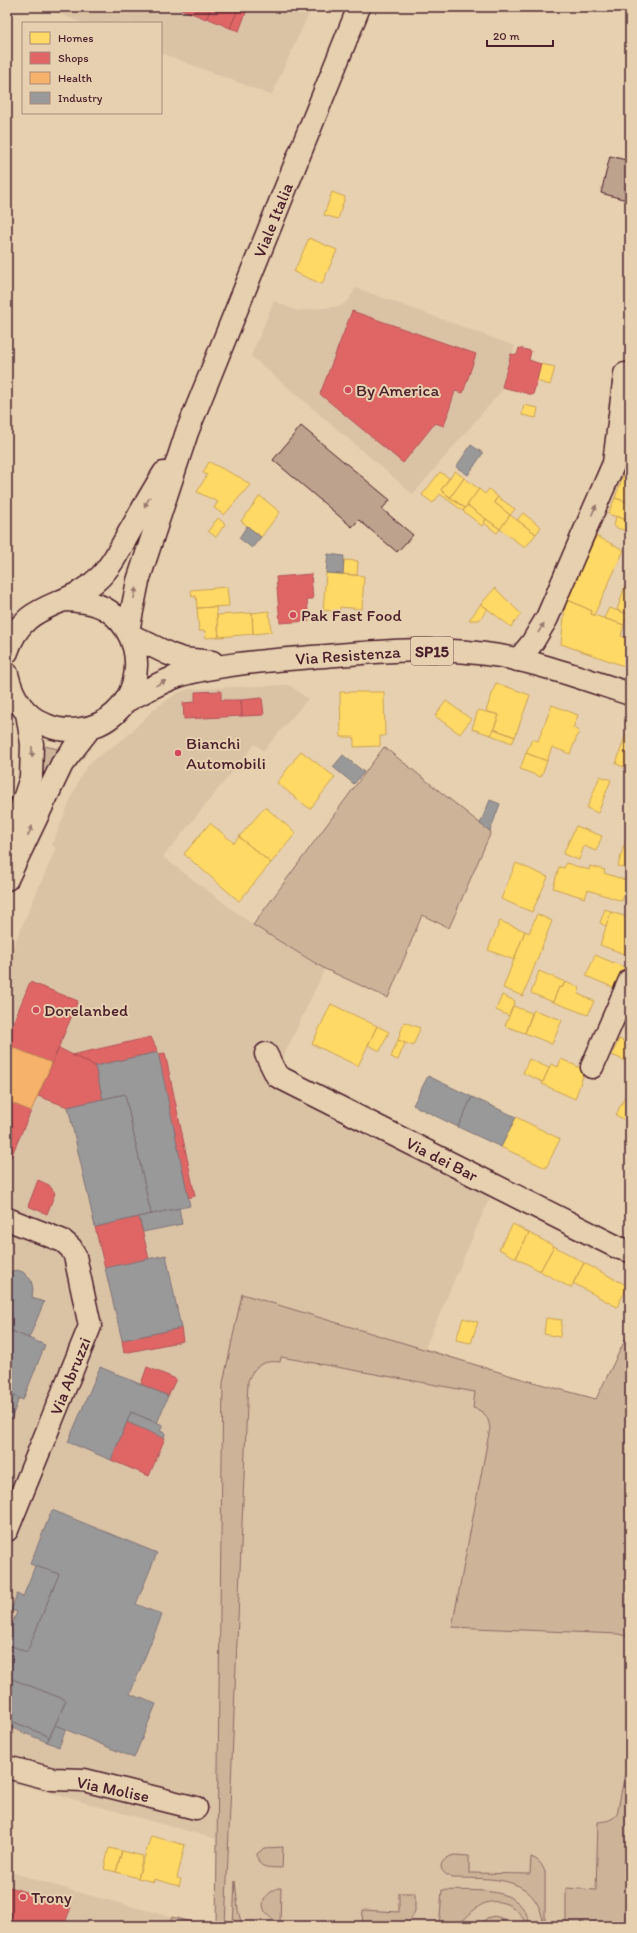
<svg xmlns="http://www.w3.org/2000/svg" width="637" height="1933" font-family="Itim,sans-serif">
  <style>
    .built { fill: #dac2a5 }
    .green { fill: #cdb499; stroke: #8c6a62 }
    .homes { fill: #ffd966; stroke: #c9a154 }
    .shops { fill: #e06666; stroke: #b35154 }
    .health { fill: #f6b26b; stroke: #c28658 }
    .industry { fill: #999; stroke: #817478 }
    .building { fill: #bda28d; stroke: #4a1f2b }
    .lines { fill: none; stroke-linecap: round; stroke-linejoin: round }
    .minor-casing { stroke: #4a1f2b; stroke-width: 25 }
    .major-casing { stroke: #4a1f2b; stroke-width: 25 }
    .minor { stroke: #e6d0af; stroke-width: 22 }
    .major { stroke: #e6d0af; stroke-width: 22 }
    .oneway { fill: #98786d }
    .poi-dot { fill: #d1495b; stroke: #e6d0af; stroke-width: 1.5 }
    .labels { text-anchor: middle; dominant-baseline: central; stroke-width: 4; stroke-linejoin: round; paint-order: stroke }
    .shield { fill: #e6d0af; stroke: #795453; stroke-width: 1 }
    .shield-label { font-size: 16px; font-weight: bold; fill: #4a1f2b }
    .street-label { font-size: 17px; fill: #4a1f2b; stroke: #e6d0af }
    .poi-label { font-size: 17px; fill: #4a1f2b; stroke: #e6d0af; text-anchor: start }
  </style>
  <rect width="100%" height="100%" fill="#e6d0af"/>
  <filter id="ink" filterUnits="userSpaceOnUse"><feTurbulence type="fractalNoise" baseFrequency=".025" numOctaves="2"/><feDisplacementMap in="SourceGraphic" scale="8" xChannelSelector="R" yChannelSelector="G"/><feConvolveMatrix kernelMatrix="1 2 1 2 8 2 1 2 1" color-interpolation-filters="sRGB"/></filter>
  <g filter="url(#ink)">
    <path class="built" d="M41 7H312L271 95 161 53V23H83Z
      M356 288 515 346 503 389 413 494 251 356 274 301 297 311 332 307 341 306 349 300Z
      M289 685 308 699 263 751 255 744 163 857 253 925 325 969 272 1080 492 1192 425 1348 522 1379 630 1636V1885L624 1926H216V1839L7 1781V961L56 848 52 845 74 791 83 772 91 762 127 736 154 709 178 693 189 689Z
      M7 1871 77 1892 206 1926H7Z"/>
    <path class="green" d="M40 745 58 749 46 774 40 771Z
      M384 747 491 832 449 928 422 915 388 998 325 969 253 925Z
      M242 1294 522 1379 596 1399 630 1330V1637L618 1634 452 1627 490 1428C488 1416 484 1411 473 1408L475 1392 281 1357 280 1362C264 1360 254 1365 248 1381L225 1926H216L223 1383Z
      M630 1748V1885L624 1926H566V1888L596 1890 598 1822C606 1821 612 1821 617 1814Z
      M283 1847 282 1868C269 1867 258 1870 257 1854L264 1848Z
      M454 1855 469 1856V1873L530 1874 531 1857C539 1860 542 1864 545 1872V1926H544C537 1874 493 1879 453 1878 437 1872 437 1860 454 1855Z
      M235 1881 238 1910 242 1926H233Z
      M278 1888H281L280 1923C260 1915 256 1898 278 1888Z
      M442 1890C475 1892 523 1883 530 1926H526C521 1906 496 1894 478 1907 470 1912 464 1921 456 1926H437L440 1917Z
      M399 1893H415V1911L408 1925 362 1926 363 1910 399 1912Z
      M494 1916 508 1920 512 1926H478L487 1918Z
      M172 1917 206 1926H169Z"/>
    <path class="homes" d="M332 192 345 197 338 219 324 215Z
      M309 238 337 250 322 284 294 272Z
      M541 364 555 367 550 385 537 381Z
      M524 405 538 408 536 418 522 415Z
      M629 437 630 438V458H627Z
      M209 462 241 478 250 485 224 515 214 508 218 502 197 492 207 475 203 473Z
      M626 468 630 469V503L615 498Z
      M455 471 464 478 450 498 441 490Z
      M440 472 449 478 441 490 465 508 463 511 440 494 433 503 422 495Z
      M464 478 479 489 465 508 450 498Z
      M479 489 485 494 489 489 498 497 494 502 510 515 500 529 467 505Z
      M260 496 280 512 261 537 241 521Z
      M498 497 515 509 510 515 494 502Z
      M615 498 630 503V521L608 514Z
      M467 505 486 519 482 526 463 511Z
      M523 513 541 527 536 534 517 520Z
      M510 515 536 534 525 548 500 529Z
      M616 516 630 521V532L614 527Z
      M218 518 225 524 216 537 208 531Z
      M486 519 500 529 497 533 484 523Z
      M596 536 624 550 594 615 591 614 592 611 566 599Z
      M344 560 358 561 357 575 343 574Z
      M326 573 364 576 362 609 340 607V612L323 610Z
      M625 586 630 587V609L628 614 617 610Z
      M227 587 229 606 197 608 196 596 192 597 191 590Z
      M495 588 521 614 511 627 481 604Z
      M566 599 592 611 591 614 624 625 621 636 630 639V668L561 644Z
      M481 604 488 609 479 620H469Z
      M216 607 219 637 206 638 205 631H199L197 608Z
      M609 608 628 614 624 625 604 618Z
      M269 611 271 632 253 634 252 613Z
      M252 613 253 634 219 637 217 615Z
      M496 683 530 695 515 737 494 729 499 715 486 711Z
      M340 692H384L385 736H380V746L354 747V737H341Z
      M446 701 471 719 460 734 435 716Z
      M552 705 578 715 573 728 579 731 570 754 552 747 547 761 526 753 532 739 538 741Z
      M478 710 499 715 491 735 472 729Z
      M494 729 515 737 512 743 491 735Z
      M626 733 630 734V769L616 764Z
      M301 751 335 777 310 809 277 783Z
      M526 753 547 761 541 777 520 769Z
      M600 776 611 780 598 813 587 808Z
      M265 807 296 833 271 863 239 837Z
      M210 823 234 843 239 837 271 863 239 901 184 854Z
      M576 826 602 836 596 851 584 846 579 860 563 854Z
      M624 845 630 847V870L618 866Z
      M516 863 548 877 532 912 501 899Z
      M566 863 589 870 590 866 605 870 604 873 628 881 622 901 588 890 585 898 553 888 559 867 564 868Z
      M605 909 611 912 606 926 600 923Z
      M611 912 630 918V956L600 945Z
      M537 914 552 921 523 996 503 988 525 931 529 933Z
      M500 921 525 931 514 960 488 950Z
      M595 955 626 968 617 989 586 976Z
      M539 971 565 982 562 988 559 987 553 1002 531 993Z
      M565 982 580 988 578 994 594 1001 588 1015 553 1002 559 987 562 988Z
      M502 995 515 1001 509 1016 496 1010Z
      M331 1004 377 1026 358 1066 312 1044Z
      M513 1006 532 1013 525 1033 505 1026Z
      M534 1010 562 1020 552 1044 525 1033Z
      M404 1022 420 1028 413 1046 398 1040Z
      M377 1026 389 1032 380 1051 368 1045Z
      M619 1039 630 1044V1063L612 1055Z
      M398 1040 405 1043 398 1060 391 1057Z
      M529 1059 549 1068 543 1082 523 1073Z
      M561 1059 585 1070 575 1099 542 1084 551 1064 558 1067Z
      M630 1086V1123L616 1115Z
      M516 1117 560 1139 546 1168 501 1147Z
      M513 1224 529 1233 516 1258 499 1249Z
      M529 1233 554 1246 540 1271 516 1258Z
      M554 1246 584 1263 571 1288 540 1271Z
      M584 1263 628 1286 617 1307 573 1283Z
      M463 1318 478 1322 471 1343 456 1340Z
      M546 1318 562 1320 560 1337 544 1334Z
      M151 1836 185 1845 177 1878 181 1879 179 1886 154 1879V1882L138 1878Z
      M109 1848 122 1851 116 1872 104 1869Z
      M122 1851 143 1856 138 1878 116 1872Z"/>
    <path class="shops" d="M176 7H211L206 19Z
      M211 7H239L230 28 207 18Z
      M239 7H248L239 31 230 28Z
      M352 311 476 354 463 393 455 391 444 426 435 423 403 463 320 394Z
      M519 348 531 351 529 360 541 364 533 395 502 387 511 354 517 355Z
      M311 574 313 599H307L309 621 280 623 276 577Z
      M221 691V700H241L242 716 184 719 183 703 195 702V692Z
      M262 698 264 715 242 716 241 700Z
      M30 982 78 1001 52 1063 7 1045V1038Z
      M151 1037 158 1052 95 1066 72 1055Z
      M59 1048 95 1066 103 1099 68 1107 38 1096Z
      M165 1053 195 1196 188 1198 158 1054Z
      M7 1101 31 1111 7 1166Z
      M38 1180 49 1185 55 1193 47 1214 28 1206Z
      M139 1217 149 1259 105 1268 95 1227Z
      M181 1328 183 1341 124 1353 122 1340Z
      M147 1367 176 1379 168 1396 141 1384Z
      M127 1422 165 1438 149 1476 111 1460Z
      M7 1886 71 1907 64 1926H7Z"/>
    <path class="health" d="M7 1045 52 1063 31 1111 7 1101Z"/>
    <path class="industry" d="M471 445 483 453 468 475 456 467Z
      M247 526 261 537 252 548 239 538Z
      M328 554 344 556 343 574 326 573Z
      M343 755 364 772 354 784 333 767Z
      M490 800 500 804 490 831 480 824Z
      M158 1052 190 1206 151 1214 125 1094 103 1099 95 1066Z
      M428 1076 472 1097 458 1127 413 1105Z
      M125 1094 151 1214 95 1227 68 1107Z
      M472 1097 516 1117 501 1147 458 1127Z
      M179 1208 182 1224 143 1232 139 1217Z
      M166 1255 181 1328 122 1340 105 1268Z
      M17 1270 23 1272 31 1280 33 1289 32 1298 44 1302 29 1338 7 1329V1272Z
      M7 1329 45 1345 23 1400 7 1393Z
      M100 1367 168 1396 157 1423 131 1412 111 1460 68 1442Z
      M7 1393 19 1398 11 1420 7 1419Z
      M131 1412 163 1425 160 1431 165 1433 164 1438 127 1422Z
      M52 1510 157 1553 136 1604 162 1615 130 1694 156 1704 134 1758 55 1725 66 1700 7 1677V1644L27 1652 59 1574 30 1564Z
      M35 1566 59 1574 27 1652 7 1644V1636L17 1612 11 1610 17 1594 23 1597Z
      M7 1677 66 1700 50 1737 7 1719Z
      M7 1719 50 1737 47 1742 7 1726Z
      M55 1725 66 1729 59 1747 47 1742Z"/>
    <path class="building" d="M610 156 630 161V201L601 193Z
      M301 426 390 500 382 509 413 535 397 552 359 520 352 527 273 460Z"/>
    <g class="lines">
      <defs>
        <path id="minor" d="M518 660 532 643 547 618 614 463 625 374 630 375
          M266 1054 277 1076 619 1248 630 1251
          M592 1067 630 980
          M7 1219 63 1241 71 1248 75 1256 90 1326 7 1530
          M7 1767 52 1779 84 1780 196 1808"/>
        <path id="major" d="M128 631 138 581 187 432 359 7
          M130 635 169 654 183 659 212 662
          M7 652C24 599 65 611 100 577 113 564 121 547 130 531 141 512 152 492 164 473
          M7 674C12 696 24 716 46 725 57 730 69 731 81 729 136 722 155 651 114 615 101 603 83 601 66 600
          M126 701C144 692 162 681 181 675 224 663 268 661 313 657 374 652 438 645 500 656 544 664 587 680 630 694
          M7 850 31 778 32 744 27 713
          M7 879 62 764 90 728"/>
      </defs>
      <use href="#minor" class="minor-casing"/>
      <use href="#major" class="major-casing"/>
      <use href="#minor" class="minor"/>
      <use href="#major" class="major"/>
    </g>
    <defs><path id="oneway-solid" d="M-6-.8H1V-3.2L6.5 0L1 3.2V.8H-6Z"/></defs>
    <g class="oneway">
      <use href="#oneway-solid" transform="translate(147 502) rotate(120)"/>
      <use href="#oneway-solid" transform="translate(594 510) rotate(-66)"/>
      <use href="#oneway-solid" transform="translate(135 593) rotate(-78)"/>
      <use href="#oneway-solid" transform="translate(541 628) rotate(-59)"/>
      <use href="#oneway-solid" transform="translate(161 683) rotate(-26)"/>
      <use href="#oneway-solid" transform="translate(32 752) rotate(89)"/>
      <use href="#oneway-solid" transform="translate(30 831) rotate(-65)"/>
    </g>
  </g>
  <g class="poi-dot">
    <circle cx="348" cy="390" r="4"/>
    <circle cx="293" cy="615" r="4"/>
    <circle cx="178" cy="753" r="4"/>
    <circle cx="36" cy="1010" r="4"/>
    <circle cx="23" cy="1897" r="4"/>
  </g>
  <g class="labels">
    <rect class="shield" x="411" y="637" width="42" height="28" rx="3"/>
    <g class="shield-label">
      <text x="432" y="651">SP15</text>
    </g>
    <g class="street-label">
      <text transform="translate(273 220) rotate(-68)">Viale Italia</text>
      <text transform="translate(348 655) rotate(-4)">Via Resistenza</text>
      <text transform="translate(442 1159) rotate(27)">Via dei Bar</text>
      <text transform="translate(70 1376) rotate(-68)">Via Abruzzi</text>
      <text transform="translate(113 1789) rotate(12)">Via Molise</text>
    </g>
    <g class="poi-label">
      <text x="356" y="390">By America</text>
      <text x="301" y="615">Pak Fast Food</text>
      <text x="186" y="743">Bianchi<tspan x="186" dy="20">Automobili</tspan></text>
      <text x="44" y="1010">Dorelanbed</text>
      <text x="31" y="1897">Trony</text>
    </g>
  </g>
  <rect width="637" height="1933" fill="none" stroke="#e6d0af" stroke-width="24"/>
  <rect x="12" y="12" width="613" height="1909" fill="none" stroke="#4a1f2b" stroke-width="1.5" filter="url(#ink)"/>
  <rect x="22" y="22" width="140" height="92" fill="#e6d0af" stroke="#a8897a"/>
  <rect x="30" y="32" width="20" height="12" fill="#ffd966" stroke="#a8897a"/>
  <text x="58" y="42" font-size="12" fill="#4a1f2b">Homes</text>
  <rect x="30" y="52" width="20" height="12" fill="#e06666" stroke="#a8897a"/>
  <text x="58" y="62" font-size="12" fill="#4a1f2b">Shops</text>
  <rect x="30" y="72" width="20" height="12" fill="#f6b26b" stroke="#a8897a"/>
  <text x="58" y="82" font-size="12" fill="#4a1f2b">Health</text>
  <rect x="30" y="92" width="20" height="12" fill="#999999" stroke="#a8897a"/>
  <text x="58" y="102" font-size="12" fill="#4a1f2b">Industry</text>
  <path d="M487 40v6h66v-6" fill="none" stroke="#4a1f2b" stroke-width="2"/>
  <text x="493" y="40" font-size="12" fill="#4a1f2b" stroke="#e6d0af" stroke-width="3" paint-order="stroke">20 m</text>
</svg>
